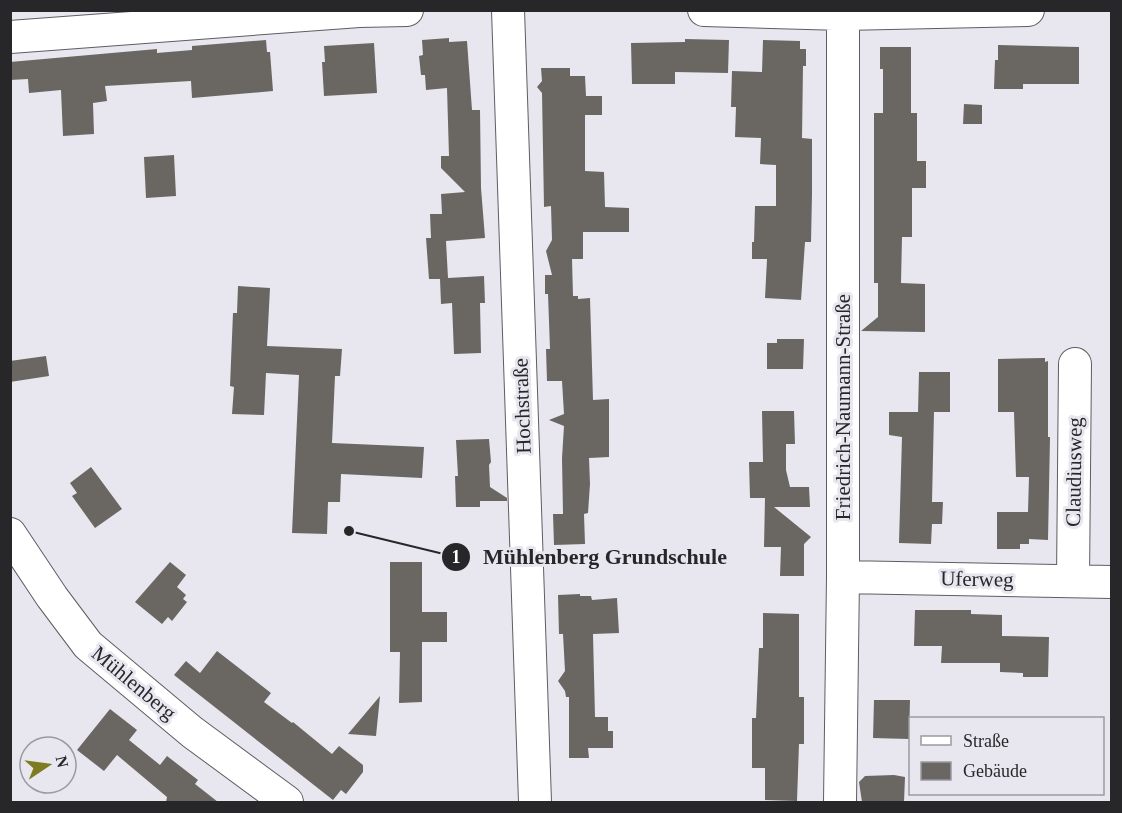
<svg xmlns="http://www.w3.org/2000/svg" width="1122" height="813" font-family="'Times New Roman',serif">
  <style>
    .building { fill: #6a6661 }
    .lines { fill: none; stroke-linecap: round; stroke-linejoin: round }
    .minor-casing { stroke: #5e5d63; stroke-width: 34 }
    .minor { stroke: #fff; stroke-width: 32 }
    .labels { text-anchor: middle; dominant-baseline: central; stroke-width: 6; stroke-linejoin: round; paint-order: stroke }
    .street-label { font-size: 21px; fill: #27272a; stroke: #e8e7ef }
    .leader { fill: none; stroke: #27272a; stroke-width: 2 }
    .callout-dot { fill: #27272a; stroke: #e8e7ef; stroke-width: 2 }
    .mark-label { font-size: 18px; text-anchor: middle; font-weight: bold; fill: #fff }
    .callout-label { font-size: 22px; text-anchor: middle; font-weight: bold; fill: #27272a; stroke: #e8e7ef; stroke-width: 6; stroke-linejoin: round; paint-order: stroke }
  </style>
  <rect width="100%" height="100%" fill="#e8e7ef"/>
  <path class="building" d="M449 38V42L467 41 472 110H480L481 188 485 238 446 241 448 278 484 276 485 303H480L481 353 454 354 452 303 441 304 440 279H429L426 238H431L430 214H442L441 194 465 192 441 168V156H449L447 88 426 90 425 75H421L419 56 423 55 422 40Z
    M685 39 729 40 728 73 675 72V84H632L631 43 685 42Z
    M266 40 267 52H270L273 91 192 98 191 81 105 86 107 101 93 103 94 134 63 136 61 90 29 93 28 79 10 80V62L157 49V53L192 50V46Z
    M763 40 800 41V49H806V66H803L802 138 812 139V194L811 242H805L801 300 765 298 767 259H752V242H754L755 206H776V165L760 164 761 138 735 137 736 107H731L732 71 762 72Z
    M374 43 377 93 324 96 322 62H325L324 46Z
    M998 45 1079 47V84H1023V89H994L995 60H998Z
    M880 47H911V113H917V161H926V188H912V237H902L901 283 925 284V332L861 331 878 317V283H874V113H883V69H880Z
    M541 68H570V76H585L586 96H602V115H585V171L604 172 605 207 629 208V232H583V259H572L573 296H578V299L590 298 593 400 609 399V457L589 458 590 484 588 513 584 514 585 544 554 545 553 514H563L562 458 564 426 549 420 564 414 562 381H547L546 349H550L548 294H545V275H552L546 251 552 240 551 206 544 207 542 93 537 87 542 81Z
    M964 104 982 105V124H963Z
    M174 155 176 196 146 198 144 157Z
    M238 286 270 288 267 346 342 349 340 376H335L332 443 424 447 422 478 341 474 340 502H328L327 534 292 533 299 375 266 373 264 415 232 414 234 387 230 386 233 313H237Z
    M777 339H804L803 369H767V343H777Z
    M46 356 49 376 10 382V361Z
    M1045 358V362L1048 361V437H1050L1048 540 1029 539V544H1020V549H997V512H1028L1029 477H1016L1014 412H998V359Z
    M919 372H950V412H934L932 502H943L942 524H932L931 544 899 543 902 437 889 435V412H918Z
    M762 411H794L795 444H786V470L790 487H809L810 507H774L811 537 804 544V576H780L781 547H764L765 498H750L749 462H763Z
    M489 439 491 462 489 465 490 487 507 498V501H480V507H456L455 476H458L456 440Z
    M91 467 122 509 95 528 72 496 77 493 70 483Z
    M170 562 186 575 177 587 186 595 183 599 187 602 172 621 168 617 162 624 135 602Z
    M390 562H422V612H447V642H422V702L399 703 400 652H390Z
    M580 594V596H591L592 600 617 598 619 633 593 634 595 717H608V731H613V748H588L589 758H569V697H566L565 691 558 681 565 671 563 634H559L558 595Z
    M915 610H971V614L1002 615V636L1049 637 1048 677H1023V673L1000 672V663H941L942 646H914Z
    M763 613 799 614V697H804V744H799L797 801 765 800V768H752V718H756L759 648H763Z
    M217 651 271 693 264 702 292 723 293 722 332 754 339 746 363 765V772L346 794 341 790 333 800 174 675 186 661 200 673Z
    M380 696 376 736 348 734Z
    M874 700H910L909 739 873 738Z
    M110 709 137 730 129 740 160 765 167 756 198 780 195 784 218 802H166L167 797 117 755 104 771 77 750Z
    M894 775 905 777 904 802H862L859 782 865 776Z"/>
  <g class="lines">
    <defs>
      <path id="minor" d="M508 10 535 802
        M704 10 843 14 1028 10
        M10 37 359 11 407 10
        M10 534 52 597 88 645 192 732 287 802
        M843 577 1112 582
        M1073 580 1075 364
        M840 802 843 577V10"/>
    </defs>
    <use href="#minor" class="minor-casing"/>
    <use href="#minor" class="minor"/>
  </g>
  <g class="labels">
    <g class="street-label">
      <text transform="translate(522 406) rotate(-92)">Hochstraße</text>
      <text transform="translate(843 407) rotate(-90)">Friedrich-Naumann-Straße</text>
      <text transform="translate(1074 472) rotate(-89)">Claudiusweg</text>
      <text transform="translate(977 579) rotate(1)">Uferweg</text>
      <text transform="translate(134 683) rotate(40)">Mühlenberg</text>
    </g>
  </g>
  <path class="leader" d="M349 531L456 557"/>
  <g class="callout-dot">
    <circle cx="349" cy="531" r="6"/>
    <circle cx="456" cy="557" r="15"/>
  </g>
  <g class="mark-label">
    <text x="456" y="563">1</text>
  </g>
  <g class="callout-label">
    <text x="605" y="564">Mühlenberg Grundschule</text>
  </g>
  <rect width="1122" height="813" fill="none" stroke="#27272a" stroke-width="24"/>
  <rect x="909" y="717" width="195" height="78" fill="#e8e7ef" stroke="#9b9aa0" stroke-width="1.5"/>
  <rect x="921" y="736" width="30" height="9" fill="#ffffff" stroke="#9b9aa0" stroke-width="1.5"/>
  <text x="963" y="747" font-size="18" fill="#27272a">Straße</text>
  <rect x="921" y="762" width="30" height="18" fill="#6a6661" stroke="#9b9aa0" stroke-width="1.5"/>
  <text x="963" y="777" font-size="18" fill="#27272a">Gebäude</text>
  <g transform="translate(48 765) rotate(77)"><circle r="28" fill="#e8e7ef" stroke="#9b9aa0" stroke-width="1.5"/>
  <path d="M0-4.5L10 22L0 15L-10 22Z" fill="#7f7b22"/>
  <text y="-9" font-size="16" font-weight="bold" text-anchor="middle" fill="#27272a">N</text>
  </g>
</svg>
